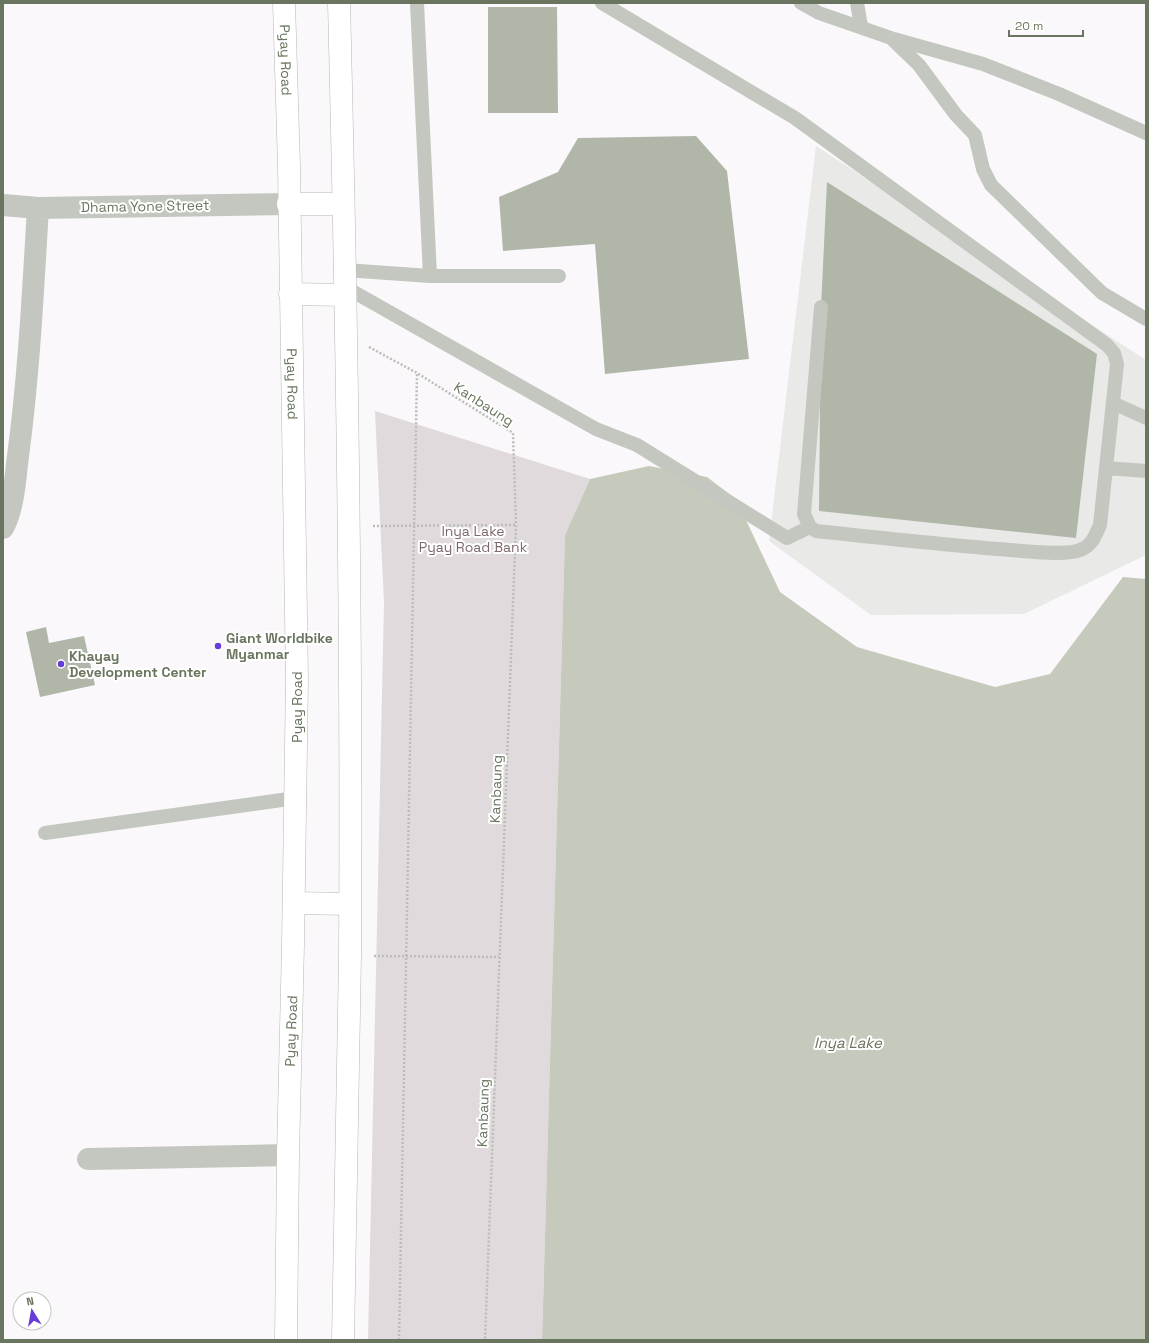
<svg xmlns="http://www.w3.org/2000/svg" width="1149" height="1343" font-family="'Space Grotesk',sans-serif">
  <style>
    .built { fill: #e9e9e8 }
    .green { fill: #e0dadc }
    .water { fill: #c5cabc }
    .building { fill: #b0b7a9 }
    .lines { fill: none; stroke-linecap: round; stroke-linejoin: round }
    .trunk-casing { stroke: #b5b9b1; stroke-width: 23 }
    .path { stroke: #bbbeb8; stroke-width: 2.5; stroke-dasharray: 2 2; stroke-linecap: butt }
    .service { stroke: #c3c7bf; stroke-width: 14 }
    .minor { stroke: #c3c7bf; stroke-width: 22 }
    .trunk { stroke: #fff; stroke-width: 22 }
    .poi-dot { fill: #683cd6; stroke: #fff; stroke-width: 1.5 }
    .labels { text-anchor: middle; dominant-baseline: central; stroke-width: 4; stroke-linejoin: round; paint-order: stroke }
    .street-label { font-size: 14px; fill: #69755e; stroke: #fff }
    .park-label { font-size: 14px; fill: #7e6a6d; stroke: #fff }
    .poi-label { font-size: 14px; font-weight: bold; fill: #69755e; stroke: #fff; text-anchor: start }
    .water-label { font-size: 15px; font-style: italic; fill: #6c735d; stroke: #fff }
  </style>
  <rect width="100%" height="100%" fill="#faf8fa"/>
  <path class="built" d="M816 146 1146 360V555L1024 614 871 615 769 541Z"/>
  <path class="green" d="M375 411 590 479 565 535 542 1340H368L384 603Z"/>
  <path class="water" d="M649 466 707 477 736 499 780 592 857 647 995 687 1050 674 1123 577 1146 579V1340H542L565 535 590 479Z"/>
  <path class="building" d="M488 7H557L558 113H488Z
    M696 136 727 171 749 359 605 374 595 244 503 251 499 197 558 172 578 138Z
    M827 182 1097 354 1076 538 819 511 821 307Z
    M46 627 49 643 84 636 95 685 40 697 26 632Z"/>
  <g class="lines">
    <defs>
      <g id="trunk">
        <path id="s1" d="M284 3 289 166 297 679 293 945 288 1155 286 1340"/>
        <path d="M339 3C347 321 352 639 350 957 348 1085 345 1212 343 1340"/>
        <path d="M288 204H343"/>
        <path d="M290 294 345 295"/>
        <path d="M294 903 349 904"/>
      </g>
    </defs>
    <use href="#trunk" class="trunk-casing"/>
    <path class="path" d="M369 347 417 373 513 433 516 525 485 1340
      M373 526 516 525
      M374 956 499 957
      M399 1340 417 373"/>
    <path class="service" d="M417 3 430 276
      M602 3 795 118 1107 345 1114 353 1117 364 1100 525C1095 536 1092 546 1080 550 1065 556 1027 551 1010 550 945 545 881 538 816 531L810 527 804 514 821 307
      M801 3 819 13 891 38 919 65 956 115 975 135 983 169 991 185 1102 293 1146 319
      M857 3 861 26
      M894 39 983 64 1059 94 1146 133
      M345 270 430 276H559
      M345 287 596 429 637 445 787 538 810 527
      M1113 403 1146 418
      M1106 468 1146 471
      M45 833 296 798"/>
    <path class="minor" d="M3 205 38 208 288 204
      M3 528C14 508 15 479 18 456 29 374 33 291 38 208
      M88 1159 288 1155"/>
    <use href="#trunk" class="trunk"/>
  </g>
  <g class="poi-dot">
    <circle cx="218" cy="646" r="4"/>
    <circle cx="61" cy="664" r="4"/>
  </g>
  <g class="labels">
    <g class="street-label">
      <text stroke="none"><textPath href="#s1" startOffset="57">Pyay Road</textPath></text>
      <text transform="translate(145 206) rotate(-1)">Dhama Yone Street</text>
      <text stroke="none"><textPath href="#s1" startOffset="381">Pyay Road</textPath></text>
      <text transform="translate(484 404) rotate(33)">Kanbaung</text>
      <text transform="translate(297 707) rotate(-90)">Pyay Road</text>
      <text transform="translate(496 789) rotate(-88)">Kanbaung</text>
      <text transform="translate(291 1031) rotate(-88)">Pyay Road</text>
      <text transform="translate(483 1113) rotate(-88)">Kanbaung</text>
    </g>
    <g class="park-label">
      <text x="473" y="531">Inya Lake<tspan x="473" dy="16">Pyay Road Bank</tspan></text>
    </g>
    <g class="poi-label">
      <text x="226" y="638">Giant Worldbike<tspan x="226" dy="16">Myanmar</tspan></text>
      <text x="69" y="656">Khayay<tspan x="69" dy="16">Development Center</tspan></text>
    </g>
    <g class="water-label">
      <text x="848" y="1042">Inya Lake</text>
    </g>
  </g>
  <rect width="1149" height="1343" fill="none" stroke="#69755e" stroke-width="8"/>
  <g transform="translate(32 1311) rotate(349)"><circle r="19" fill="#ffffff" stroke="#c3c8bf"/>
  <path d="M0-3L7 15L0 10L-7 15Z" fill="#683cd6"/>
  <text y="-6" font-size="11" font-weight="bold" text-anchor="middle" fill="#69755e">N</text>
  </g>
  <path d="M1009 30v6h74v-6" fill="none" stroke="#69755e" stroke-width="2"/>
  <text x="1015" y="30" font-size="12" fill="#69755e" stroke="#ffffff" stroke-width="3" paint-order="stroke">20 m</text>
</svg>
